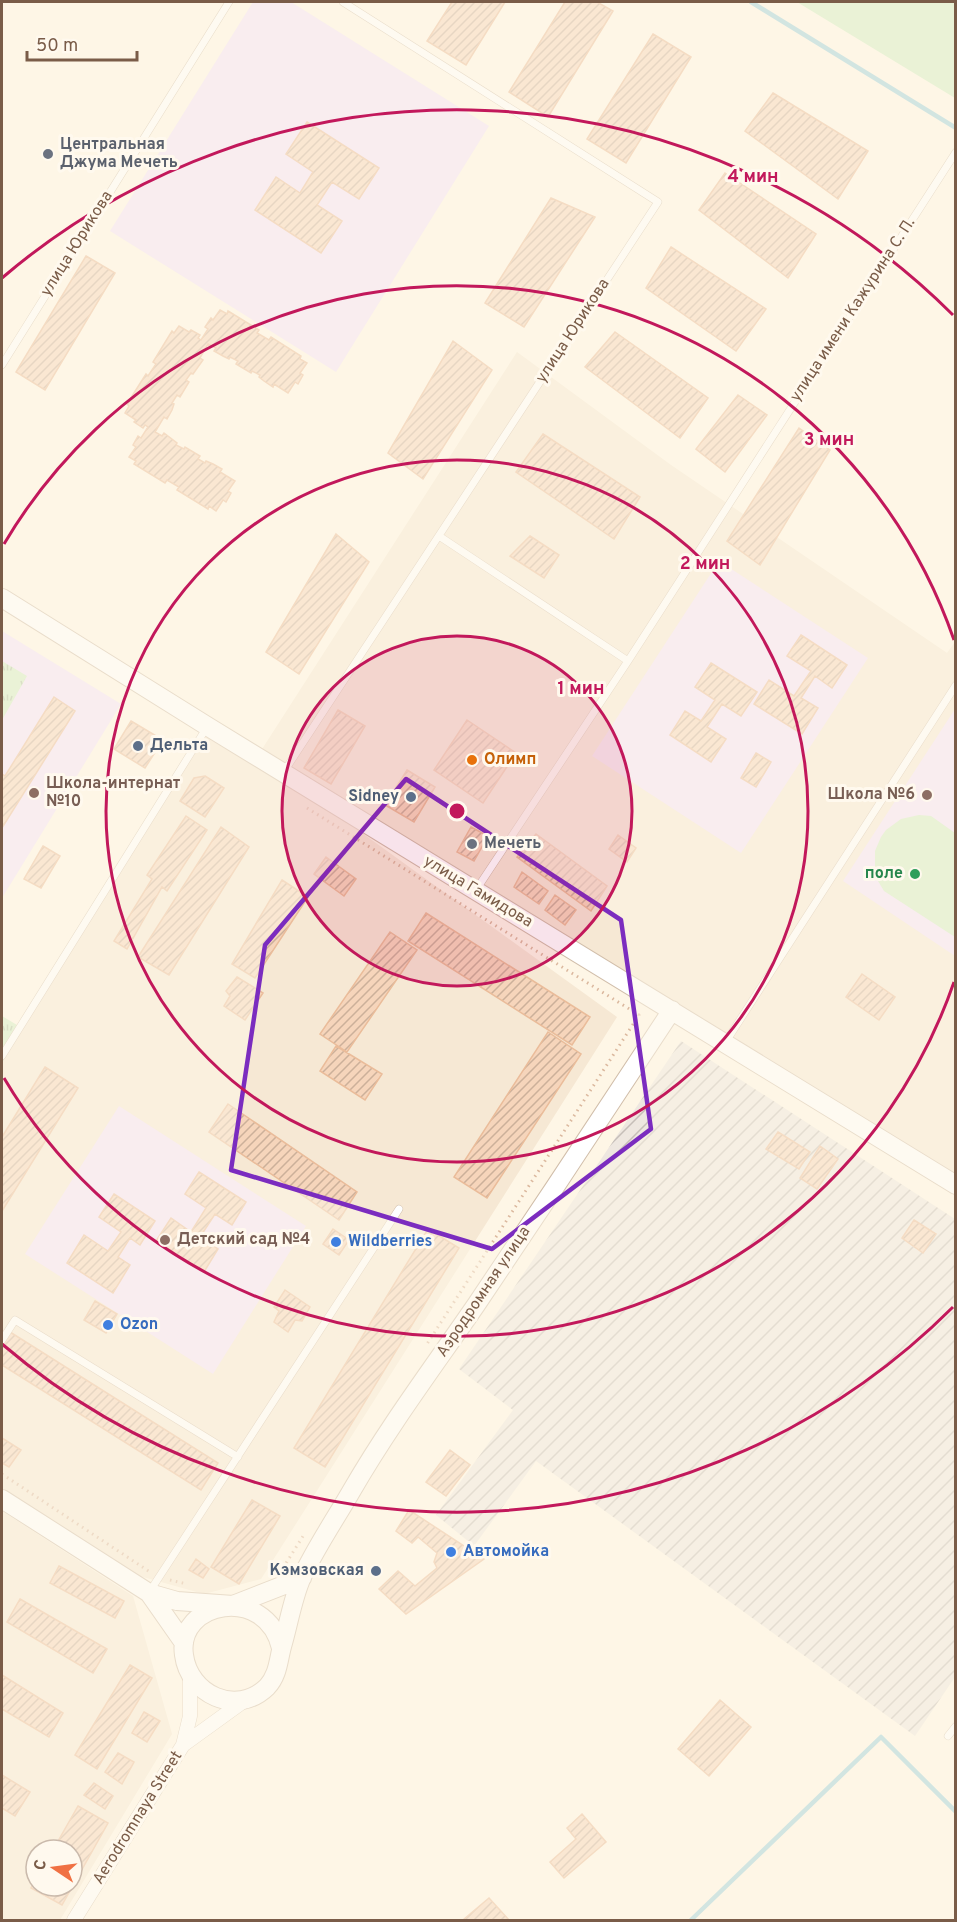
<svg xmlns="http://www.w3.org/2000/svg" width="957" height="1922" font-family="Overpass,sans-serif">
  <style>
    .residential { fill: #f6e8d4; fill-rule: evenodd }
    .industrial { fill: url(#industrial-furrows) }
    .education { fill: #f3e2fa }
    .green { fill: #d2edc3 }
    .park { fill: url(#park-tufts) }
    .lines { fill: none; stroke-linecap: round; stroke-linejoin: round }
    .stream { stroke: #9ed0dc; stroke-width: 4.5 }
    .building { fill: url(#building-hatch); stroke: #eabc9a; stroke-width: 1.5 }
    .service-casing { stroke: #d1beaa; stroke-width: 8 }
    .minor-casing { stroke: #d1beaa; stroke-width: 15 }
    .tertiary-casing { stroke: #d1beaa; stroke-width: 20 }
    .path { stroke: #dbb89e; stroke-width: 3; stroke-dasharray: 1.5 4.5; stroke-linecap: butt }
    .service { stroke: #fff; stroke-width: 7 }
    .minor { stroke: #fff; stroke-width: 14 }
    .tertiary { stroke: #fff; stroke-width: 18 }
    .marked { fill: none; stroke: #7b2cbf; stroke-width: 4.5; stroke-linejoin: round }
    .ring { fill: none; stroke: #c2185b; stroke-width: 3 }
    .worship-dot { fill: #6b7280; stroke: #fff9ee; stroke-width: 2 }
    .service-dot { fill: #5c6f8a; stroke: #fff9ee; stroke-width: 2 }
    .food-dot { fill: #e8710a; stroke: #fff9ee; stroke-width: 2 }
    .education-dot { fill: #8d6e63; stroke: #fff9ee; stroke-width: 2 }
    .leisure-dot { fill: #2e9e5b; stroke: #fff9ee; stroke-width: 2 }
    .shop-dot { fill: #3f7fe0; stroke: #fff9ee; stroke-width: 2 }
    .labels { text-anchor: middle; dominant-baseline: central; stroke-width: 6; stroke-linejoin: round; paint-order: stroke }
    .worship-label { font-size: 16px; font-weight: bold; fill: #5b616d; stroke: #fff9ee; text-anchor: start }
    .street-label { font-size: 16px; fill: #7a5c48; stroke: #fff9ee }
    .service-label { font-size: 16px; font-weight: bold; fill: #4e5e75; stroke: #fff9ee; text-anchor: end }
    .food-label { font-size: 16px; font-weight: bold; fill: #c56008; stroke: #fff9ee; text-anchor: start }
    .education-label { font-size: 16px; font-weight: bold; fill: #785e54; stroke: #fff9ee; text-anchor: start }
    .leisure-label { font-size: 16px; font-weight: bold; fill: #27864d; stroke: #fff9ee; text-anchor: end }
    .shop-label { font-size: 16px; font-weight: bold; fill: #366cbe; stroke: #fff9ee; text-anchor: start }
    .centre { fill: #c2185b; stroke: #fff9ee; stroke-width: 3 }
    .ring-label { font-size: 18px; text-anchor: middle; font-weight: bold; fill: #c2185b; stroke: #fff9ee; stroke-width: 6; stroke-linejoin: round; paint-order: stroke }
  </style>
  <defs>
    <pattern id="industrial-furrows" width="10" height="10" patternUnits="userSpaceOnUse" patternTransform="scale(1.5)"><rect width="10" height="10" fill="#eee7e0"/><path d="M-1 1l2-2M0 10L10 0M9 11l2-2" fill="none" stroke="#c6beb8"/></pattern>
    <pattern id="park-tufts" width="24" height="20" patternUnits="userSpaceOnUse" patternTransform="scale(1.5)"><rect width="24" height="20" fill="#d2edc3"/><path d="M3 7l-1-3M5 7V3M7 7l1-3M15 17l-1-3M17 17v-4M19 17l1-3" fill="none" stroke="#afc3a0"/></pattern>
    <pattern id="building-hatch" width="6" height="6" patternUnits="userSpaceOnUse" patternTransform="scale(1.5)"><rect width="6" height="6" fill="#f6d5bb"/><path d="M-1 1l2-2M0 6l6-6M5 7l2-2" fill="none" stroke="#ccb09a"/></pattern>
  </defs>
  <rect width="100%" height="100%" fill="#fef6e6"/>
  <path class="residential" d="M517 352 671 465 947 653 955 642V1185L261 760 617 1017 261 1579 204 1594 136 1575 2 1488V1063L207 722 257 757Z
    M2 1511 133 1596 172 1734 60 1920H2ZM36 1850H72V1886H36Z"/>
  <path class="industrial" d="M681 1041 955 1219V1677L915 1736 536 1461 474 1546 436 1515 513 1410 459 1369Z"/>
  <path class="education" d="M253 2H291L489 126 336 372 110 231Z
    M719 561 868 658 741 853 592 756Z
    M2 631 121 704 2 898Z
    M955 709V956L843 881Z
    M119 1106 306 1226 213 1374 25 1254Z"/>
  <path class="green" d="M797 2H955V98Z
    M919 815 931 816 955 833V937L884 891 875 876V851L881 837 886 830 901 819Z"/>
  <path class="park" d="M2 661 27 676 2 720Z
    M2 1016 22 1028 2 1063Z"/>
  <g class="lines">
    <path class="stream" d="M751 2 956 128
      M691 1920 881 1737 956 1812"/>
  </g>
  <path class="building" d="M452 2H505L466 65 427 41Z
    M565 2H597L613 11 548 117 509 92Z
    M653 34 691 57 626 163 587 139Z
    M773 93 868 151 838 199 745 131Z
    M307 122 379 168 359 199 332 182 317 205 342 221 321 253 255 210 276 177 300 193 313 172 286 154Z
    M725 173 816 234 788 278 699 210Z
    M551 198 595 217 524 327 485 303Z
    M671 247 766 309 736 351 646 288Z
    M86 256 115 273 45 390 16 372Z
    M220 310 227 314 228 311 259 330 257 333 269 340 271 337 301 356 300 359 307 363 300 373 303 375 298 384 295 382 288 393 274 384 273 387 264 381 259 377 260 375 252 371 251 373 236 364 238 361 230 357 229 359 223 356 214 351 216 348 208 344 200 358 203 360 193 374 191 373 186 380 189 382 180 397 177 395 172 403 174 404 172 410 167 419 164 417 155 432 162 436 164 433 177 443 176 445 184 449 185 447 200 456 198 459 205 463 206 461 213 464 222 469 220 472 235 481 228 491 231 493 226 502 223 500 216 511 209 506 208 509 177 490 179 487 167 480 165 483 134 464 136 461 129 457 136 447 133 445 138 436 141 438 148 427 145 425 143 428 134 422 136 420 125 413 129 406 127 404 146 374 148 376 156 364 153 362 172 331 174 333 179 326 189 332 191 330 200 335 198 338 201 340 208 329 205 327 211 318 213 320Z
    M615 332 708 398 680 438 585 367Z
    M453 341 492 370 423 479 388 453Z
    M738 395 767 415 725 472 696 449Z
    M799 428 830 450 760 565 727 541Z
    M543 434 640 497 614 539 516 472Z
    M336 534 369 562 299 674 266 652Z
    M530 536 559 555 544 578 510 556Z
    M801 635 847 665 832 688 815 676 801 698 818 708 802 734 754 704 769 680 794 696 811 671 787 656Z
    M711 663 757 692 741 716 722 704 707 727 726 739 711 762 670 735 685 711 701 721 715 700 695 687Z
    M54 697 75 711 2 828V774L5 776Z
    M338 710 365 726 331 784 304 768Z
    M467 720 516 753 483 803 434 770Z
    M131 721 163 740 145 768 114 749Z
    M756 753 771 762 756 787 741 778Z
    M407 770 435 787 414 822 385 805Z
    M205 776 224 788 205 817 180 801 194 778Z
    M186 816 207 830 167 891 162 887 127 949 114 941 152 879 147 875Z
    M221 827 249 847 169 975 138 957Z
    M471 827 488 836 474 861 457 852Z
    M536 834 607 886 591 911 517 857Z
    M618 835 636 848 627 862 609 849Z
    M43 846 60 856 41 888 24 879Z
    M326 857 356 879 344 896 314 874Z
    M522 872 548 891 539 904 514 887Z
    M282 880 308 897 255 978 232 964Z
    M555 895 576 910 565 925 545 910Z
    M426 913 590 1017 572 1045 408 941Z
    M390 932 417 950 347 1052 320 1034Z
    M862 974 895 997 879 1020 846 997Z
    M237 977 263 993 245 1020 224 1006 230 996 226 991Z
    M548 1032 581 1054 487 1198 454 1177Z
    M336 1046 382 1074 365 1100 320 1071Z
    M45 1067 78 1088 2 1211V1137Z
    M228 1104 357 1192 339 1220 209 1132Z
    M778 1132 810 1152 799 1169 766 1149Z
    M820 1146 838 1159 817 1189 800 1178Z
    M199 1172 246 1202 232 1225 215 1214 200 1237 218 1249 204 1272 156 1241 171 1218 191 1232 206 1208 185 1194Z
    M114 1194 155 1221 140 1245 130 1238 118 1257 130 1265 113 1293 67 1263 84 1235 108 1251 121 1232 99 1217Z
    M914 1220 936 1234 923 1253 902 1238Z
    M333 1229 349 1240 339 1255 323 1244Z
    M428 1229 459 1248 325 1467 294 1448Z
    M285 1290 310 1307 302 1321 295 1320 288 1332 274 1322 279 1311 274 1307Z
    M95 1301 117 1314 106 1333 84 1320Z
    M10 1332 218 1463 201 1490 2 1365V1345Z
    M2 1438 21 1450 9 1467 2 1463Z
    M450 1450 470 1465 446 1496 426 1482Z
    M252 1500 280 1516 239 1584 211 1567Z
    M409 1510 484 1559 406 1614 379 1589 398 1571 415 1586 437 1568 434 1562 437 1553 418 1537 412 1543 396 1531Z
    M196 1559 209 1569 203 1578 189 1570Z
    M59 1566 124 1601 115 1618 50 1583Z
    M20 1599 107 1649 93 1673 7 1622Z
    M130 1665 152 1678 97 1769 75 1755Z
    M2 1675 63 1713 49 1737 2 1709Z
    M720 1700 751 1727 709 1776 678 1749Z
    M144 1712 160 1721 147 1742 132 1733Z
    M118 1753 134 1762 122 1784 105 1772Z
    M2 1775 30 1792 15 1816 2 1808Z
    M94 1783 113 1796 105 1809 84 1795Z
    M78 1806 108 1823 62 1905 31 1888 36 1879V1886H72V1850H53Z
    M582 1814 606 1842 564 1878 550 1862 576 1839 567 1828Z
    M489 1898 509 1920H463Z"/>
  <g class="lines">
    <defs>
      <path id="service" d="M2 365 229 2
        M439 536 628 661
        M283 773 658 202 343 2
        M476 890 628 661 956 152
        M725 1043 956 685
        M2 1056 207 727
        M2 1340 15 1320 238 1457
        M150 1591 399 1209
        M948 1736 956 1726"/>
      <path id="minor" d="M183 1745 248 1698
        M74 1920 183 1745 190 1716V1675"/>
      <path id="tertiary" d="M2 598 207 726 956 1185
        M2 1499 149 1593 177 1601 233 1605 302 1578
        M149 1593 184 1643
        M281 1648C266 1584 176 1601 184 1655 189 1694 236 1717 267 1687 279 1674 278 1659 283 1643 289 1622 293 1597 302 1577 316 1547 336 1518 352 1490 389 1426 434 1366 476 1305 542 1207 607 1109 672 1010"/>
    </defs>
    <use href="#service" class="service-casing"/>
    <use href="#minor" class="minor-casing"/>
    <use href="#tertiary" class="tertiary-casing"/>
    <path class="path" d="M307 808 639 1015 427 1344
      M2 1474 150 1572
      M283 1568 305 1533
      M170 1580 187 1584"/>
    <use href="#service" class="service"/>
    <use href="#minor" class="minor"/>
    <use href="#tertiary" class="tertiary"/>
  </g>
  <path d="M0 0H957V1922H0ZM406 779 621 920 651 1129 492 1249 231 1170 265 945Z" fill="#fef6e6" fill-opacity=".55" fill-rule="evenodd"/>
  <path class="marked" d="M406 779 621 920 651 1129 492 1249 231 1170 265 945Z"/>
  <circle cx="457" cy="811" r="175" fill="#c2185b" fill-opacity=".12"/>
  <g class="ring">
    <circle cx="457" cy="811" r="175"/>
    <circle cx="457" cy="811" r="351"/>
    <path d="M954 982A526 526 0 0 1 4 1078M4 544A526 526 0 0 1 954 640"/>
    <path d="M953 1307A701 701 0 0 1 2 1344M2 278A701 701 0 0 1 953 315"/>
  </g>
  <g class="worship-dot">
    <circle cx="48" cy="154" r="6"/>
    <circle cx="472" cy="844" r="6"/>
  </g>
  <g class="service-dot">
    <circle cx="138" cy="746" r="6"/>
    <circle cx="411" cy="797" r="6"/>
    <circle cx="376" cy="1571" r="6"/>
  </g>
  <circle class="food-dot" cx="472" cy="760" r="6"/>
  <g class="education-dot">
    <circle cx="34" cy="793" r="6"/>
    <circle cx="927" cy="795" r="6"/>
    <circle cx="165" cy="1240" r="6"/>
  </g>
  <circle class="leisure-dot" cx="915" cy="874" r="6"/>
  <g class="shop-dot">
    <circle cx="336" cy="1242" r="6"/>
    <circle cx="108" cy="1325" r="6"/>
    <circle cx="451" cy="1552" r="6"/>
  </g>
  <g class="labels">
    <g class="worship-label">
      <text x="60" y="145">Центральная<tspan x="60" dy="18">Джума Мечеть</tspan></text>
      <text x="484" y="844">Мечеть</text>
    </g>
    <g class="street-label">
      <text transform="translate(77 244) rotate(-58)">улица Юрикова</text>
      <text transform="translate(853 310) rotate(-57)">улица имени Кажурина С. П.</text>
      <text transform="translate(573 331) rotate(-57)">улица Юрикова</text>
      <text transform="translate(478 892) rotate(31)">улица Гамидова</text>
      <text transform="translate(484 1292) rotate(-56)">Аэродромная улица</text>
      <text transform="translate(138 1818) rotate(-58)">Aerodromnaya Street</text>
    </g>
    <g class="service-label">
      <text x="150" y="746" text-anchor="start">Дельта</text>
      <text x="399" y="797">Sidney</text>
      <text x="364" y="1571">Кэмзовская</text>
    </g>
    <g class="food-label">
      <text x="484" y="760">Олимп</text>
    </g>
    <g class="education-label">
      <text x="46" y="784">Школа-интернат<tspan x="46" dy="18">№10</tspan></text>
      <text x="915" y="795" text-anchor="end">Школа №6</text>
      <text x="177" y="1240">Детский сад №4</text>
    </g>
    <g class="leisure-label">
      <text x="903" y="874">поле</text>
    </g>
    <g class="shop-label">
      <text x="348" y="1242">Wildberries</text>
      <text x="120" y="1325">Ozon</text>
      <text x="463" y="1552">Автомойка</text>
    </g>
  </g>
  <circle cx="457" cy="811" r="9" class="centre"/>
  <g class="ring-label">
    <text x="753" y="182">4 мин</text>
    <text x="829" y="445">3 мин</text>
    <text x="705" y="569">2 мин</text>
    <text x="581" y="694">1 мин</text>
  </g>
  <rect width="957" height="1922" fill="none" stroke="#7a5c48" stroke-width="6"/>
  <g transform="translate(54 1868) rotate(283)"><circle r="28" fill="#fff9ee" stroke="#cabaac" stroke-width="1.5"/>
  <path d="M0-4.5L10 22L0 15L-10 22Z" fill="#f07143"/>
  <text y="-9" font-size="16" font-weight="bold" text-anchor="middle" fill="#7a5c48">С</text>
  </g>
  <path d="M27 51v9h110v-9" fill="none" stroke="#7a5c48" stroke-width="3"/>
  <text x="36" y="51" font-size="18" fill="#7a5c48" stroke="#fff9ee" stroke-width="4.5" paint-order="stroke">50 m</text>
</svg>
